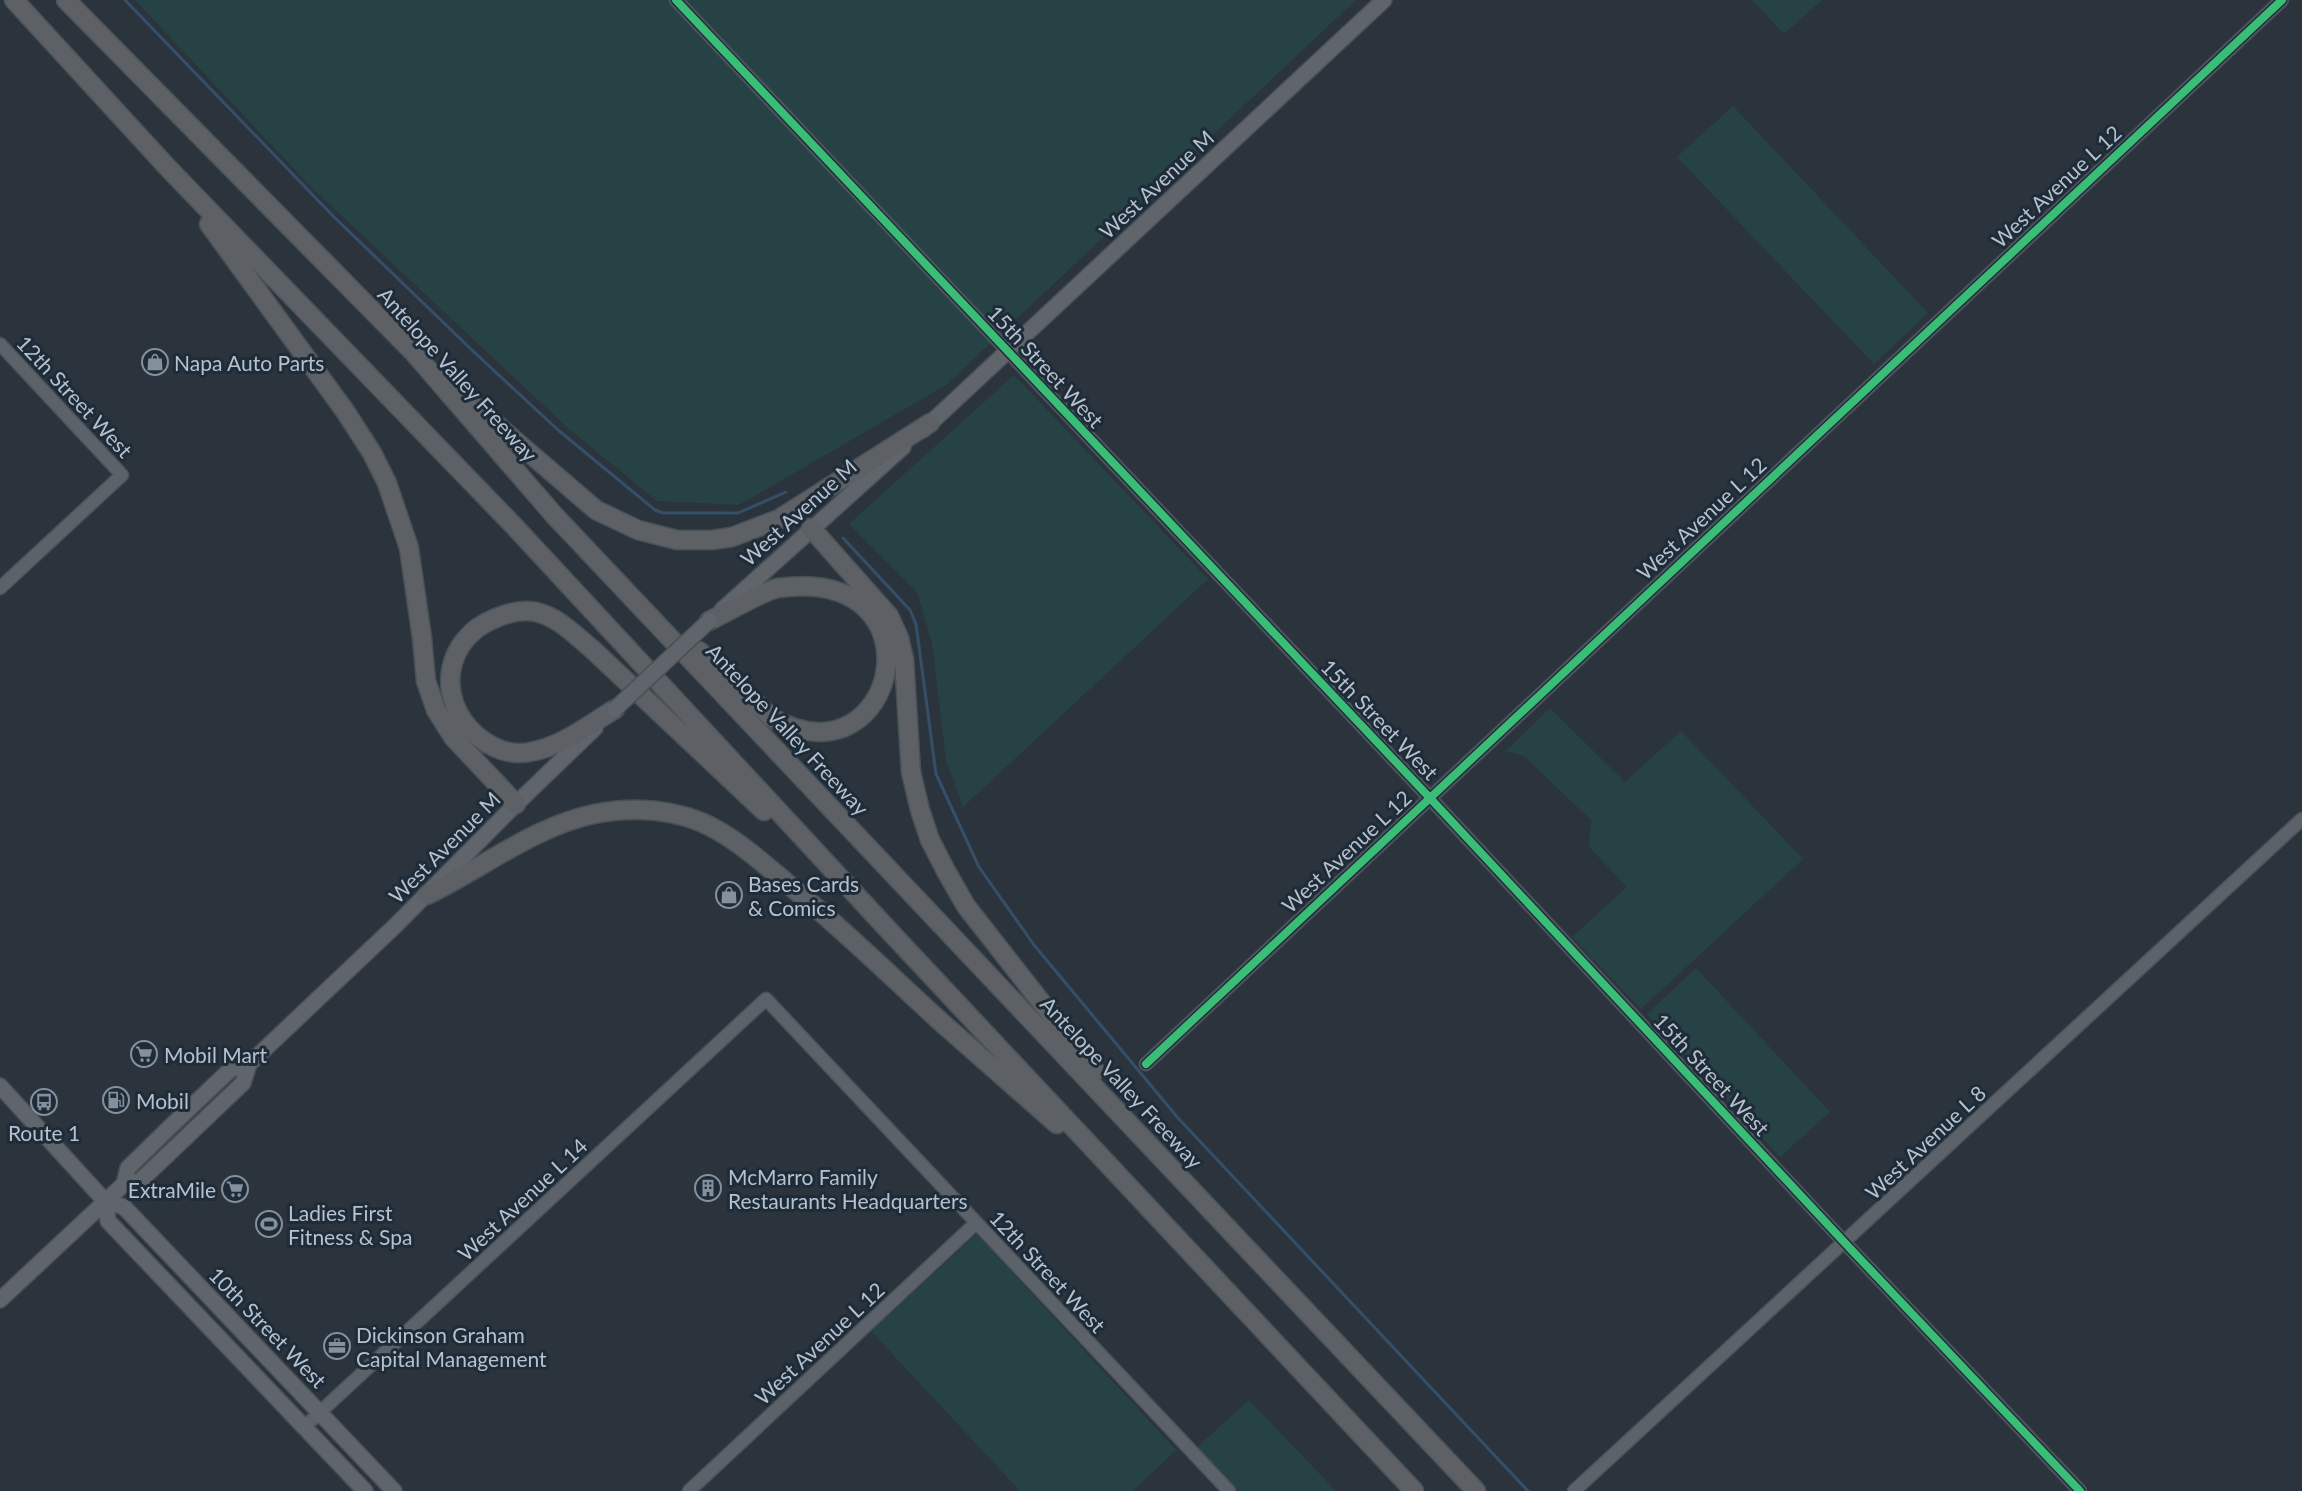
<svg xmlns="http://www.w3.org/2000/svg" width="2302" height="1491" font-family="Lato,sans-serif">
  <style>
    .green { fill: #274244 }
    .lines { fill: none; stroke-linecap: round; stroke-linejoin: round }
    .stream { stroke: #364f69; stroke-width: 3 }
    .minor-casing { stroke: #4a5057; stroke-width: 15 }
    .major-casing { stroke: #474f56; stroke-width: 18 }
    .highway-casing { stroke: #495158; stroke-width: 21 }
    .minor { stroke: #5c626a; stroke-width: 12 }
    .major { stroke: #5f656b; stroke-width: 15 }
    .highway { stroke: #5d6064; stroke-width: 18 }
    .major-bridge-casing { stroke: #474f56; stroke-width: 18; stroke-linecap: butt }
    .major-bridge { stroke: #5f656b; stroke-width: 15 }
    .cycleway-casing { stroke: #1e2c39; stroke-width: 11 }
    .cycleway { stroke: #3abd76; stroke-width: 8 }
    .labels { text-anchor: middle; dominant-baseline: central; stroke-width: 6; stroke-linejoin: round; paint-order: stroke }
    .street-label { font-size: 21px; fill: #b6c1cd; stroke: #1e2c39 }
    .poi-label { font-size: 21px; fill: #b6c1cd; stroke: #1e2c39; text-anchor: start }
  </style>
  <rect width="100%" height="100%" fill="#2b343d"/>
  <path class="green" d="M135 0H1356L946 385 739 505 657 501 569 429 310 186Z
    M1752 0H1822L1784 34Z
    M1733 106 1928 313 1874 364 1677 157Z
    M1014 375 1208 579 963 807 946 760 932 643 917 592 849 524Z
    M1550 708 1625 782 1681 731 1803 859 1641 1009 1572 937 1627 887 1589 847 1591 820 1524 756 1506 751Z
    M1696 968 1830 1112 1780 1157 1647 1014Z
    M977 1234 1176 1450 1133 1491H1020L871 1331Z
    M1249 1400 1336 1491H1238L1196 1448Z"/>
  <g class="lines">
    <path class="stream" d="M125 0 333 216 474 352 558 430 655 510 663 513H738L786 492
      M843 538 910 610 916 624 936 774 979 867 1034 945 1178 1118 1528 1491"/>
    <defs>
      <path id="minor" d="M676 0 1429 797 1845 1243 2080 1491
        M0 344 122 475 0 588
        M1146 1064 2282 0
        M304 1427 766 999 1229 1491
        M689 1491 976 1223
        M1574 1491 2302 819"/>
      <path id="major" d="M923 430 1384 0
        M722 610 903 447
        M0 1086 105 1201 124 1207 394 1491
        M124 1184 128 1168 171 1126 231 1069 249 1064 396 925 516 804 595 728
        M105 1201 108 1221 365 1491
        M0 1300 124 1184 140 1181 243 1083 249 1064"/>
      <path id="highway" d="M14 0 169 169 515 527 895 937 1414 1491
        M66 0 414 353 554 515 1476 1491
        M209 224 345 411 372 453 387 483 409 548 422 638 426 681 436 710 453 737 516 804
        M462 395 596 510 638 530 677 540H712L732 537 779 519 930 423
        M811 528 889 616 899 638 904 659 911 772 920 810 930 840 946 871 966 906 1095 1071
        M699 651 772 718C898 789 947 565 778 588 765 590 724 614 709 621
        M615 709C589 725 561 747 530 752 510 756 491 748 476 735 435 699 444 638 496 618 508 613 523 609 536 612 558 617 575 635 592 649L764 811
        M427 895C481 869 535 826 594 814 630 807 666 808 701 822 738 838 769 869 800 894 849 935 894 979 941 1022 980 1056 1018 1090 1057 1124"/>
    </defs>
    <use href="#minor" class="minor-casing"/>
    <use href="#major" class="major-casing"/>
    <use href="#highway" class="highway-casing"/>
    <use href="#minor" class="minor"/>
    <use href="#major" class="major"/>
    <use href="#highway" class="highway"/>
    <defs>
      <path id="major-bridge" d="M615 709 709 621"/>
    </defs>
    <use href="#major-bridge" class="major-bridge-casing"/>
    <use href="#major-bridge" class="major-bridge"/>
    <defs>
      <path id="cycleway" d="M676 0 1429 797 1845 1243 2080 1491
        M1146 1064 2282 0"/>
    </defs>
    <use href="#cycleway" class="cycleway-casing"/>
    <use href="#cycleway" class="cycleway"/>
  </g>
  <defs>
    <symbol id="shop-ring" viewBox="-11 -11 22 22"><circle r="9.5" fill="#1e2c39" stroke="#85909b" stroke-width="1.5"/><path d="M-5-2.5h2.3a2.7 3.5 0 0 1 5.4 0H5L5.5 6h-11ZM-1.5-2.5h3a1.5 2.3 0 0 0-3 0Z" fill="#85909b"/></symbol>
    <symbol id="supermarket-ring" viewBox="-11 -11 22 22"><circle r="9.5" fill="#1e2c39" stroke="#85909b" stroke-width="1.5"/><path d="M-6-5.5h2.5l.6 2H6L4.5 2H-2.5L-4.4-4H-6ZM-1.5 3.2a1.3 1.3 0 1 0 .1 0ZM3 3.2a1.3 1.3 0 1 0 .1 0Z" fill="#85909b"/></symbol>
    <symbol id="fuel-ring" viewBox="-11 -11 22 22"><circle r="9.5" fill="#1e2c39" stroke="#85909b" stroke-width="1.5"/><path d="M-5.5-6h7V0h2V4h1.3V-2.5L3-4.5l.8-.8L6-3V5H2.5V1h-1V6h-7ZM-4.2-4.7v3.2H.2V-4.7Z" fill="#85909b"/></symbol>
    <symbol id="bus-ring" viewBox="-11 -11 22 22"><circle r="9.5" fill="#1e2c39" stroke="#85909b" stroke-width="1.5"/><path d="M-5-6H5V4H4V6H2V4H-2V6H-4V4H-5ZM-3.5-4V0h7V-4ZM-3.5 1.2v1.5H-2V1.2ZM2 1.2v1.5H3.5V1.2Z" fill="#85909b"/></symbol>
    <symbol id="building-ring" viewBox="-11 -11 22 22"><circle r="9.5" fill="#1e2c39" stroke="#85909b" stroke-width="1.5"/><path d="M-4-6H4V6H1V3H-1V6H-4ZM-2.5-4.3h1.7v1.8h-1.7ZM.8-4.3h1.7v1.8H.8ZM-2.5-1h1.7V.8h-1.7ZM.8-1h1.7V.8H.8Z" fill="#85909b"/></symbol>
    <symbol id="stadium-ring" viewBox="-11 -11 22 22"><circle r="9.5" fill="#1e2c39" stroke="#85909b" stroke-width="1.5"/><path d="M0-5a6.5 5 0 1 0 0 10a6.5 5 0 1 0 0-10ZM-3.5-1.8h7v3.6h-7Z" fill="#85909b"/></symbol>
    <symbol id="office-ring" viewBox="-11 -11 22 22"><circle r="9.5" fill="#1e2c39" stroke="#85909b" stroke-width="1.5"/><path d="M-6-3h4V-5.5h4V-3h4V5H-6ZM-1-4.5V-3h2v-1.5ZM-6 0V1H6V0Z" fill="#85909b"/></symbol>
  </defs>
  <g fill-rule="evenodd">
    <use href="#shop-ring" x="140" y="347" width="30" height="30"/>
    <use href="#shop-ring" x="714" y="880" width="30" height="30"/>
    <use href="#supermarket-ring" x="129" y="1039" width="30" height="30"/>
    <use href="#fuel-ring" x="101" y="1085" width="30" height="30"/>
    <use href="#bus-ring" x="29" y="1087" width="30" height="30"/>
    <use href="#building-ring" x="693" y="1173" width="30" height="30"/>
    <use href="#supermarket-ring" x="220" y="1174" width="30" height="30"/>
    <use href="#stadium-ring" x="254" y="1209" width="30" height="30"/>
    <use href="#office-ring" x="322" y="1331" width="30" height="30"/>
  </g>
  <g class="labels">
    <g class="street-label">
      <text transform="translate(1156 184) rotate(-43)">West Avenue M</text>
      <text transform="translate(2056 186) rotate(-43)">West Avenue L 12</text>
      <text transform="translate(1046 366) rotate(47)">15th Street West</text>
      <text transform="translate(458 374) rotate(48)">Antelope Valley Freeway</text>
      <text transform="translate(75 396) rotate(47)">12th Street West</text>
      <text transform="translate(798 512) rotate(-42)">West Avenue M</text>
      <text transform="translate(1701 518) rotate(-43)">West Avenue L 12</text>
      <text transform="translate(1380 719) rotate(46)">15th Street West</text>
      <text transform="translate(788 729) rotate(47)">Antelope Valley Freeway</text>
      <text transform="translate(444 847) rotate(-45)">West Avenue M</text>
      <text transform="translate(1346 851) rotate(-43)">West Avenue L 12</text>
      <text transform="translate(1712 1074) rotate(47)">15th Street West</text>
      <text transform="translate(1122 1082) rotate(47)">Antelope Valley Freeway</text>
      <text transform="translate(1925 1142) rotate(-43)">West Avenue L 8</text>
      <text transform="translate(522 1199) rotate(-43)">West Avenue L 14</text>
      <text transform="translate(1048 1271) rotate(47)">12th Street West</text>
      <text transform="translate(268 1327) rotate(46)">10th Street West</text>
      <text transform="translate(819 1343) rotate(-43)">West Avenue L 12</text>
    </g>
    <g class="poi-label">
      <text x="174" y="362">Napa Auto Parts</text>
      <text x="748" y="883">Bases Cards<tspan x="748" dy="24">&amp; Comics</tspan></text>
      <text x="164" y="1054">Mobil Mart</text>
      <text x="136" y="1100">Mobil</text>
      <text x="44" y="1132" text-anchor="middle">Route 1</text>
      <text x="728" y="1176">McMarro Family<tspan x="728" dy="24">Restaurants Headquarters</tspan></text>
      <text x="216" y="1189" text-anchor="end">ExtraMile</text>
      <text x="288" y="1212">Ladies First<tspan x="288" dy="24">Fitness &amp; Spa</tspan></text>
      <text x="356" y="1334">Dickinson Graham<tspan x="356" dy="24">Capital Management</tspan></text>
    </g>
  </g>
</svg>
